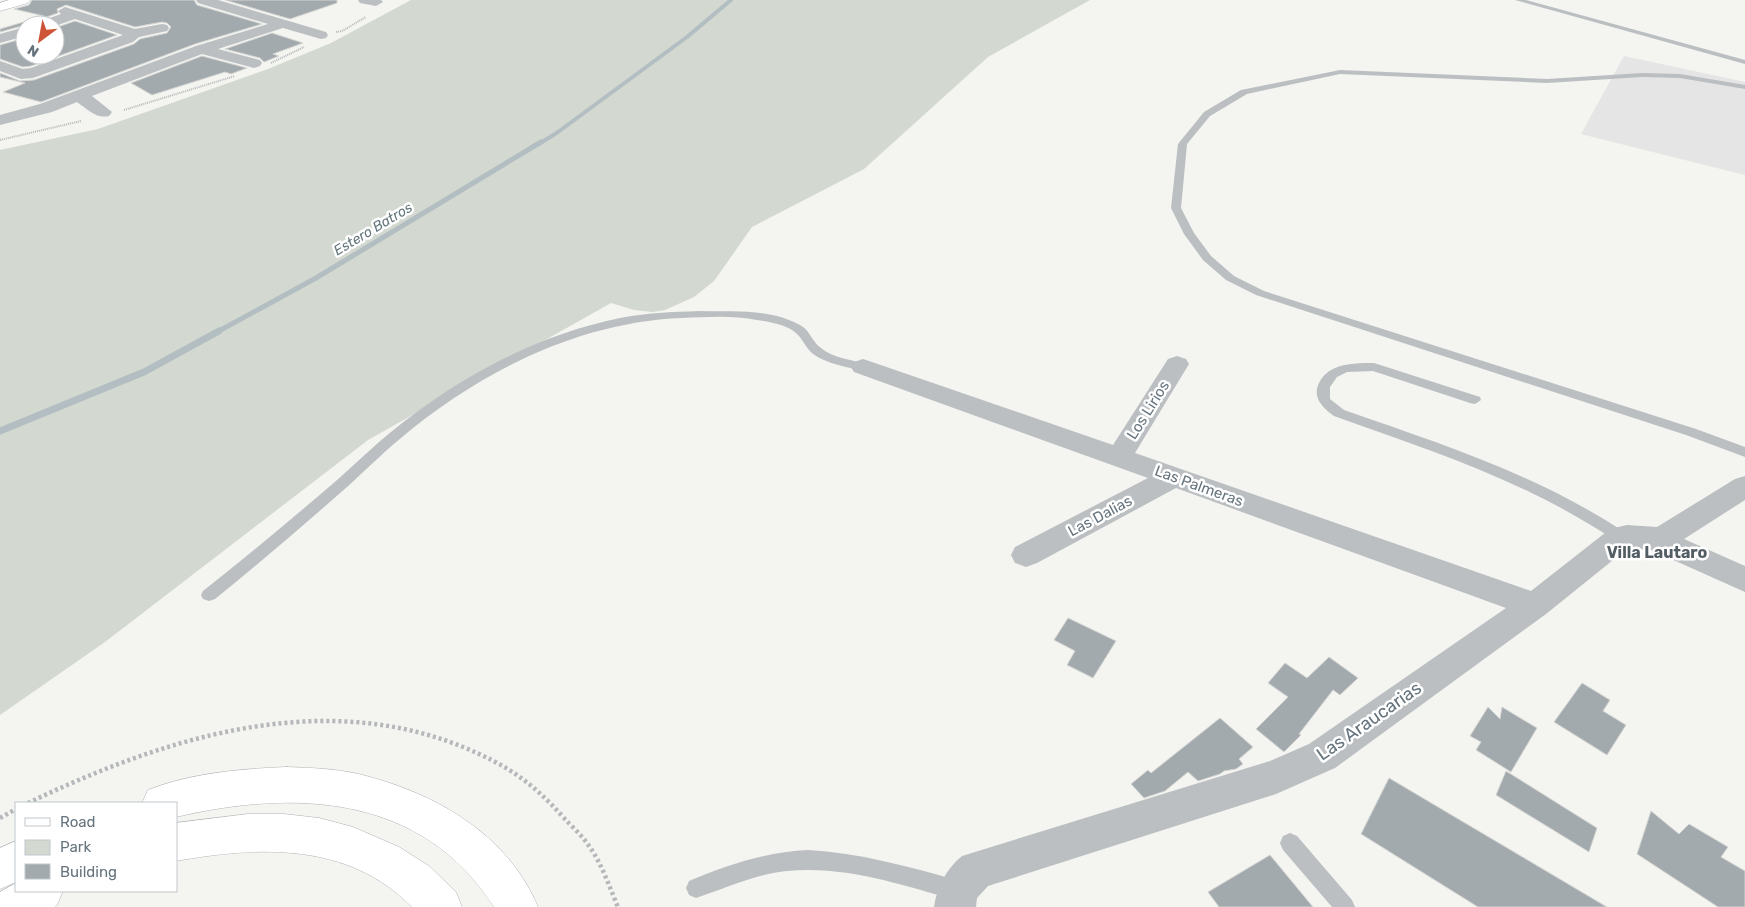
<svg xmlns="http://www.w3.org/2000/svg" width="1745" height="907" font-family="Rubik,sans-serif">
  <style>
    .built { fill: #e4e5e4 }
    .green { fill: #d3d8d0 }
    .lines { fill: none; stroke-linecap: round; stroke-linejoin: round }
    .stream-far2 { stroke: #b3bec2; stroke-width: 4 }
    .stream-far1 { stroke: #b3bec2; stroke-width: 5 }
    .stream { stroke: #b3bec2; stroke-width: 7 }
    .building { fill: #a2aaae; stroke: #d5d5d3 }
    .secondary-casing { stroke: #aeb3b6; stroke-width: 1 }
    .highway-casing { stroke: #afb2b5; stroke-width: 1 }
    .path-far1 { stroke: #b5b8ba; stroke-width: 2; stroke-dasharray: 1 1; stroke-linecap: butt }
    .path { stroke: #b5b8ba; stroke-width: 4.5; stroke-dasharray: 3 3; stroke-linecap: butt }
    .lane { fill: #bbbfc2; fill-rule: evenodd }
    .street { fill: #bbbfc2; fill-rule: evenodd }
    .secondary { fill: #fff; fill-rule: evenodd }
    .highway { fill: #fff; fill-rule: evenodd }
    .labels { text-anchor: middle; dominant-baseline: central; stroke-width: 5; stroke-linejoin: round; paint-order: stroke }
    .far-water-label { font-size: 14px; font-style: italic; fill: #62767b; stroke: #fff }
    .street-label { font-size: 15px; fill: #66747e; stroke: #fff }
    .neighbourhood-label { font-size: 16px; font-weight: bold; fill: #535d64; stroke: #fff }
    .near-street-label { font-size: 18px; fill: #66747e; stroke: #fff }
  </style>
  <rect width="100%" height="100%" fill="#f4f4f0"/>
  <path class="built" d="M1624 56 1745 82V175L1581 134Z"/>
  <path class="green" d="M411 0H1090L988 57 864 169 752 227 714 281 694 297 665 310 653 312 634 310 611 303 368 440 105 642 0 715V150L98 129 268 69 331 43Z"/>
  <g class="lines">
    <path class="stream-far2" d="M539 144 558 132 687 37 731 0"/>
    <path class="stream-far1" d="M217 332 316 278 541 142"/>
    <path class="stream" d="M0 431 144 372 219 331"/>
  </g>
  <path class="building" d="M32 0H194L197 5 262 24 195 44 41 102 3 92 25 83 0 77V73L20 81 34 80 134 44 140 39 167 33 171 27 167 23 162 22 135 27 66 5 57 9 58 13 38 20 35 25H25L0 32V29L44 16 14 9 29 5Z
    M225 0H337V3L290 19Z
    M75 21 117 35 31 66 23 67 0 59V45L25 38V55H55V28Z
    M272 33 303 43 273 54 279 56 264 62 260 58 225 49Z
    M202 56 247 68 231 74 225 72 152 95 131 83Z
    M1068 618 1116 641 1093 678 1067 665 1075 651 1054 640Z
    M1329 657 1358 678 1340 695 1333 690 1299 734 1301 735 1284 752 1256 729 1288 697 1268 683 1285 663 1307 678Z
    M1582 683 1610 700 1603 711 1626 725 1607 755 1554 722Z
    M1488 707 1500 719 1502 707 1537 728 1511 772 1476 750 1481 742 1470 736Z
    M1220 718 1253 747 1239 759 1243 764 1236 769 1224 771 1220 774 1198 781 1188 772 1165 791 1144 798 1131 784 1148 770 1151 773Z
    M1506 771 1597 828 1589 852 1496 795Z
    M1389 778 1607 907H1478L1361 834Z
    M1651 811 1679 834 1689 824 1728 847 1721 857 1745 871V907H1718L1637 854Z
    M1270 855 1313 907H1219L1208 892Z"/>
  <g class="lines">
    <defs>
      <path id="secondary" d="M9 0H30L28 3 0 11V3Z"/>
      <path id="highway" d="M287 767C315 768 343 769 370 777 440 796 509 837 538 907H494C422 794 295 789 176 817V803H142L148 790C191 773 240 769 287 767Z
        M248 814H284L319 818 353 827 399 847 429 866 456 892 462 907H412C348 842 260 846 176 861V823Z
        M16 841V882L0 889V848Z
        M16 883V891H63L57 905 55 907H0V892Z"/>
    </defs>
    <use href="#secondary" class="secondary-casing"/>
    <use href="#highway" class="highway-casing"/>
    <path class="path-far1" d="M336 32 342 31 366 17
      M271 63 304 47
      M124 110 235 76
      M0 140 81 121"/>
    <path class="path" d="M28 803C162 739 318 688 463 747 507 765 532 782 564 818 572 827 582 835 589 846 602 864 609 886 618 907
      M0 818 16 809"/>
    <path class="lane" d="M1515 0H1526L1745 60V64Z
      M1340 70 1547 79 1642 73 1680 74 1745 85V89L1680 78 1642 77 1547 83 1340 74 1247 94 1210 116 1187 144 1181 208 1194 233 1211 256 1234 276 1264 291 1696 429 1745 447V457L1686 435 1256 295 1226 280 1203 260 1184 234 1171 208 1178 144 1204 112 1241 90Z
      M699 311C732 312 770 308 800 325 810 330 812 342 821 348 833 358 852 360 867 364L869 367 863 371C847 367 827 364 813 354 807 349 804 342 799 336 790 325 771 322 757 320 733 315 706 317 682 318 578 322 480 372 401 438 379 456 360 476 339 494 298 530 257 565 215 599L209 601 203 599 201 595 203 591C246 557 288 522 329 487 350 469 370 449 391 432 457 378 536 335 620 318 646 313 672 312 699 311Z
      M1374 363 1480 397 1481 400 1475 404 1470 403 1373 371 1347 372 1337 377 1330 387V399L1344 410C1444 445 1536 474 1626 533L1629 537 1626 541 1621 543 1616 541C1526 481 1435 452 1334 416 1322 407 1311 397 1320 381 1324 375 1328 371 1335 368 1347 363 1361 363 1374 363Z
      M1290 833 1297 836 1352 900 1355 907H1332L1283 850 1280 843 1283 836Z
      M808 850C859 853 907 866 956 880L963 883 966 890 963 897 956 900C902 885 845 865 787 871 756 874 726 888 696 898L689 895 686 888 689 881C727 865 766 852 808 850Z"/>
    <path class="street" d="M196 0H218L326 32 328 35 326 38 321 39 283 28 218 49 260 60 262 63 260 66 254 68 202 54 92 96 112 112 109 116C96 119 87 109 77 102L52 112 0 125V115L40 104 196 46 268 24 198 3Z
      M358 0H381L383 2 376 6 360 3Z
      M65 7 135 29 162 24 167 25 169 28 167 31 139 37 133 42 33 78 21 79 0 71V61L23 69 31 68 123 35 75 19 55 26 37 25 39 22 61 14 58 11Z
      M25 27V36L0 43V34Z
      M1177 356 1186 359 1189 364 1135 453 1531 591 1610 529 1627 525 1657 527 1735 479 1745 476V500L1684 539 1745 566V592L1651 550 1628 548 1546 614 1335 768 1276 794 988 886 977 898 976 907H934C937 887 946 869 962 856L1270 761 1309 744 1506 608 1176 488 1037 563 1026 567 1015 563 1011 555 1015 547 1148 478 854 372 851 367 854 362 863 359 872 362 1113 445 1168 359Z"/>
    <use href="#secondary" class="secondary"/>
    <use href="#highway" class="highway"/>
  </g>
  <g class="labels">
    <g class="far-water-label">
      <text transform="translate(373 229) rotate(-31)">Estero Batros</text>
    </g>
    <g class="street-label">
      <text transform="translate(1148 410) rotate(-58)">Los Lirios</text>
      <text transform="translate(1199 486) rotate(20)">Las Palmeras</text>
      <text transform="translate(1100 516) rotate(-28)">Las Dalias</text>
    </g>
    <g class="neighbourhood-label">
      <text x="1657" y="552">Villa Lautaro</text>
    </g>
    <g class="near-street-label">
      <text transform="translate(1369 721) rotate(-35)">Las Araucarias</text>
    </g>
  </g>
  <rect x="15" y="802" width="162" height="90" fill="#ffffff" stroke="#c2c7cb"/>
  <rect x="25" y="818" width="25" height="8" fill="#ffffff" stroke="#c2c7cb"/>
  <text x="60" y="827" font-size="15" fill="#66747e">Road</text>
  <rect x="25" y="840" width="25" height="15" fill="#d3d8d0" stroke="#c2c7cb"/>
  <text x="60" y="852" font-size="15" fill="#66747e">Park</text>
  <rect x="25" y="864" width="25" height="15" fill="#a2aaae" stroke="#c2c7cb"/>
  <text x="60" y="877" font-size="15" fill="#66747e">Building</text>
  <g transform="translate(40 40) rotate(212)"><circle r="24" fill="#ffffff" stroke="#c2c7cb"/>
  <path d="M0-4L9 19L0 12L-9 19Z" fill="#ce5437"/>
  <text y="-8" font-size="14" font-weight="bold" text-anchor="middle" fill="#66747e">N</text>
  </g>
</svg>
